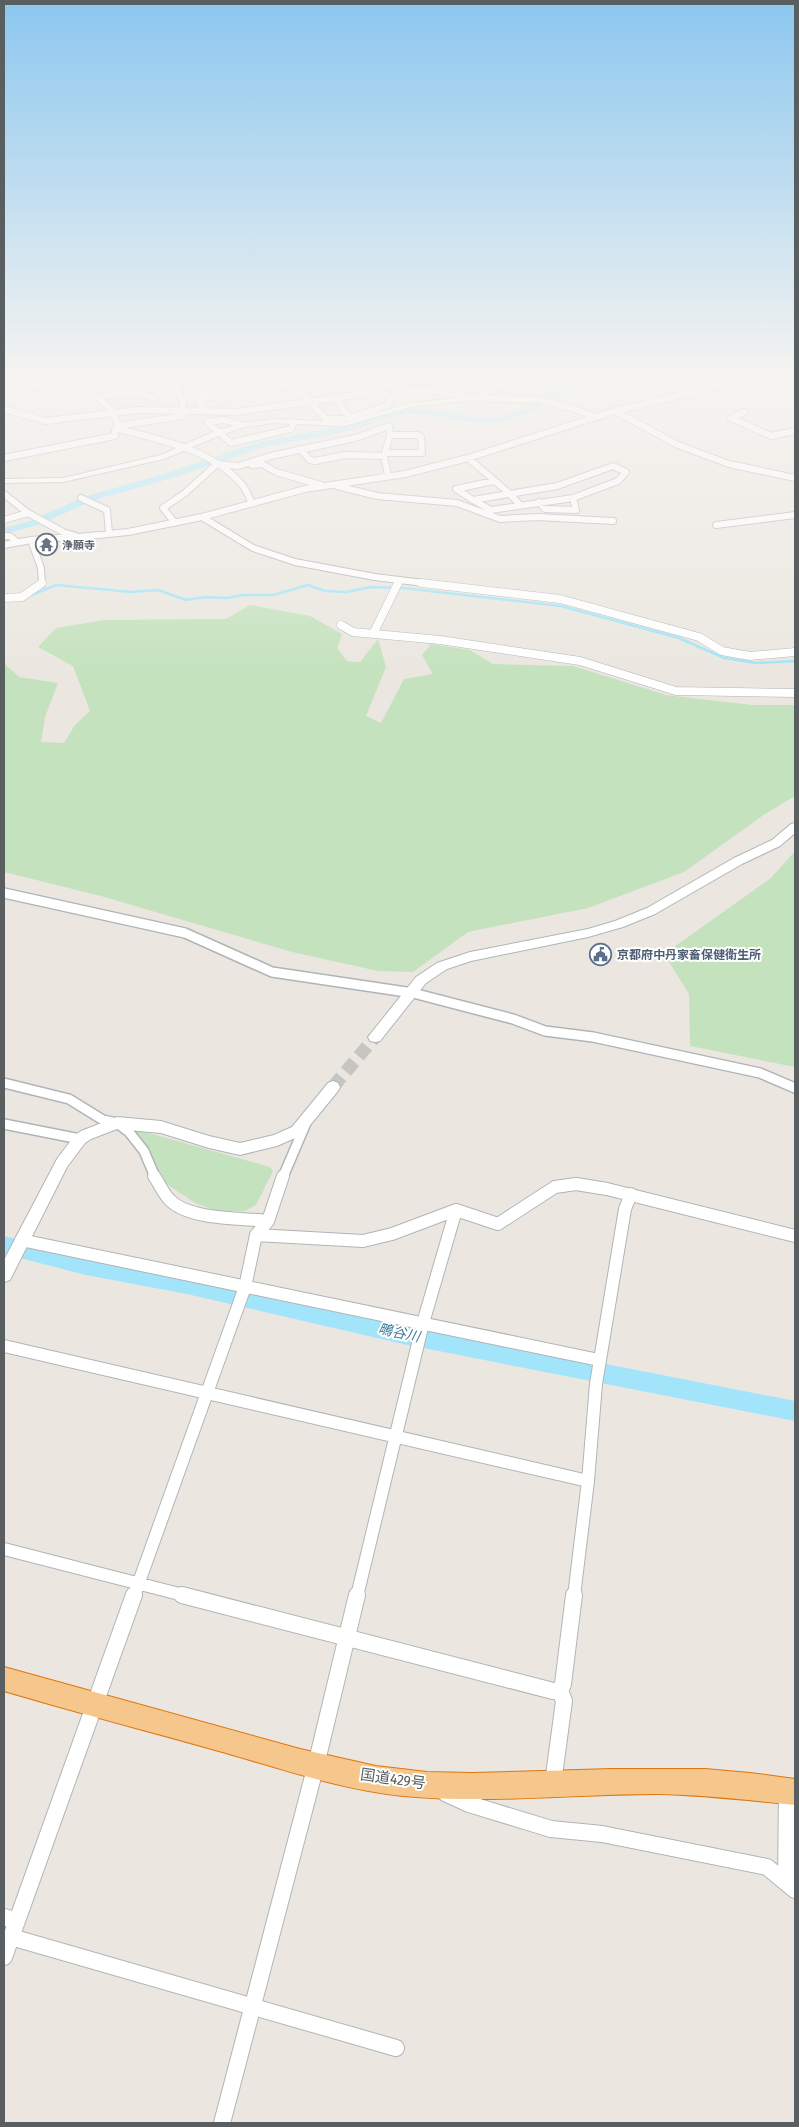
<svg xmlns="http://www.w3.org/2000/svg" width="799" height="2127" font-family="'Fira Sans Condensed','Noto Sans JP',sans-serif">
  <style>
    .green { fill: #c4e2be }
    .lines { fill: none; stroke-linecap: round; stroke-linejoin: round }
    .stream { stroke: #a2e4f9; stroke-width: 2.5 }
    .river { fill: #a2e4f9; fill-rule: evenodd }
    .secondary-tunnel { stroke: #c6c5c0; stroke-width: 13; stroke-dasharray: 13 7; stroke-linecap: butt }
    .street-far4-casing { stroke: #b1b4b7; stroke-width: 8 }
    .street-far3-casing { stroke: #b1b4b7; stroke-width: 9 }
    .street-far2-casing { stroke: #b1b4b7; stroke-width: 12 }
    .street-far1-casing { stroke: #b1b4b7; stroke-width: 14 }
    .street-casing { stroke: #b1b4b7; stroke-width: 18 }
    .secondary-casing { stroke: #b0b5b7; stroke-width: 2 }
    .highway-casing { stroke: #de750d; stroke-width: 2 }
    .street-far4 { stroke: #fff; stroke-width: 6 }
    .street-far3 { stroke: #fff; stroke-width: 8 }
    .street-far2 { stroke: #fff; stroke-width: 9 }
    .street-far1 { stroke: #fff; stroke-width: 12 }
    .street { stroke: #fff; stroke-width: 16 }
    .secondary { fill: #fff; fill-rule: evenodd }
    .highway { fill: #f6c78c; fill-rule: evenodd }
    .labels { text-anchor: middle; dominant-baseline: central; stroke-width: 4; stroke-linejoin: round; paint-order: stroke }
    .far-worship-label { font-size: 11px; font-weight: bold; fill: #5b616d; stroke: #fff; text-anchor: start }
    .service-label { font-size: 12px; font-weight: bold; fill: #4e5e75; stroke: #fff; text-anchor: start }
    .water-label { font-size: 14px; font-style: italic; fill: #3c7b98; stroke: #fff }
    .near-street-label { font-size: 15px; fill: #595e60; stroke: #fff }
  </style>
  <rect width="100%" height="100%" fill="#ebe7e0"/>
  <path class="green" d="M250 605 310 616 342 634 337 648 347 661 360 662 378 639 386 667 366 716 381 723 404 679 433 674 422 655 431 644 470 650 493 664 573 666 666 695 752 705H795V796L765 814 684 872 588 908 468 932 413 972 378 971 292 952 101 896 4 872V663L19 677 58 683 45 717 41 742 64 743 75 725 90 711 73 666 38 647 56 628 104 620 226 619Z
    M795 851V1067L690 1046 689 994 664 954 771 878Z
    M138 1130 270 1167 273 1171 256 1205 245 1211H217L195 1203 162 1181 135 1133Z"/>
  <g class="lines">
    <path class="stream" d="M32 595 56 585 131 592 158 590 186 600 205 597 227 598 243 595H273L308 585 325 591 347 592 371 587 403 588 561 606 679 638 724 658 756 663 795 661"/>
    <path class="river" d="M579 376H591L530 412 512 419 496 423H473L432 415 407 414 394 416 354 430 265 447 169 479 94 500 38 525 4 534V528L30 521 86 496 161 475 259 442 352 424 392 410 407 408 432 409 473 417H496L506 415 524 408Z
      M4 1236 86 1257 187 1276 403 1324 795 1401V1421L403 1344 187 1294 86 1275 4 1254Z"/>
    <path class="secondary-tunnel" d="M333 1087 375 1037"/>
    <defs>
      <path id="street-far4" d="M632 376 645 383 662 376
        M284 377 294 384 283 387 272 380Z
        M658 379 685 394
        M4 382 22 376
        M28 385 39 386 94 376
        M289 385 305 396 326 419C348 421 368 412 388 405L390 401 387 396 378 390
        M395 388 441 391 468 398
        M4 391 31 384 30 378 25 376
        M335 398 350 418
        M475 398 540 400 571 408 595 417
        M154 399C138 387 116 394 98 397L113 412 119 429C161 440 214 450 243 486 247 491 249 498 252 503
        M4 409 46 421 138 410 237 412 362 394 422 376
        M183 410V402L174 384 196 380 207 398 199 400 203 411
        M615 411 678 445 729 464 795 478
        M744 412 731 418 771 436 795 431
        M242 425 224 420 207 422 231 443 291 429 294 422
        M117 426 183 416 184 411
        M300 449 310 460 315 461 345 455 384 456
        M385 453H422L421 437 418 435H390
        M4 458 115 436V430L119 429
        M468 458 509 493
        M252 465 262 464 276 472 321 485
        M613 466 626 472 618 481 573 498 491 510 473 500 557 486Z
        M337 486 377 496 457 503 500 519 537 517 613 521
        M509 493 520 505
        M4 494 28 513 63 532 79 537 128 532 202 517 305 489 405 474 468 458 615 411 704 390 748 376
        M81 498 107 510 109 534
        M473 500 456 489 494 481
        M539 502 545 509 576 510 573 498
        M202 517 253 548 295 562 375 577 432 584
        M4 520 28 513
        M175 523 163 508 185 493 217 464 238 466 271 456 355 438 389 426 390 435 384 456 388 475
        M716 525 795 515
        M4 536H10L17 542
        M31 540 41 568 42 584
        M4 545 31 540 73 537
        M397 584 399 580"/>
      <path id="street-far3" d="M421 583 560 599 699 637 722 651 738 654 750 656 795 652
        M4 598 22 597 42 583
        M341 625 353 632 440 640 580 661 676 691 795 693
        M373 634 398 583"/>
      <path id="street-far2" d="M4 893 185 933 272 972 413 993 513 1019 545 1031 593 1037 760 1073 795 1088
        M4 1083 69 1099 103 1120 117 1123 129 1132 144 1151 155 1177
        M4 1124 80 1139
        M283 1177 306 1123"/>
      <path id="street-far1" d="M154 1176C159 1183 163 1193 169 1199 187 1220 242 1218 268 1221
        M256 1235 363 1241 392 1234 456 1210 498 1224 555 1187 576 1184 607 1189 795 1236
        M21 1240 599 1360
        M4 1346 588 1481
        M4 1549 187 1596
        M134 1596 245 1287 256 1235 268 1221 283 1176
        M357 1596 423 1323 456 1210
        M574 1596 588 1481 596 1384 625 1209 631 1194"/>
      <path id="street" d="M182 1595 553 1691H560
        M553 1783 564 1701 560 1691 563 1684 574 1595
        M445 1793 469 1804 551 1829 602 1834 767 1867 795 1890
        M786 1882 787 1791
        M4 1917 17 1921
        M11 1937 396 2048
        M4 1957 134 1595
        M222 2123 316 1765 357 1595"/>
      <path id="secondary" d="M509 376H518L497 391 475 400 411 407 345 426 274 423 245 427 221 435 164 459 63 482 4 483V479L63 478 161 455 215 431 244 423 274 419 345 422 410 403 473 396Z
        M795 823V833L780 846 742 864 655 914 623 927 588 937 471 961 447 969 426 983 380 1041 375 1042 370 1041 368 1037 416 977 437 963 470 952 588 929 615 921 647 908 734 858 772 840 791 824Z
        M333 1081 338 1083 340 1087 338 1091 302 1135 277 1146 240 1155 209 1148 161 1133 117 1129 91 1139 85 1143 67 1167 10 1280 4 1282V1260L57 1159 75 1135 81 1131 117 1117 161 1121 209 1136 240 1143 274 1135 292 1127 328 1083Z"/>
      <path id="highway" d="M4 1667 300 1749 376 1766 427 1772 472 1773 612 1769H705L750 1773 795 1779V1805C749 1800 705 1795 658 1794 573 1794 488 1804 403 1796 343 1790 285 1770 226 1753 152 1732 78 1713 4 1691Z"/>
    </defs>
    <use href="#street-far4" class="street-far4-casing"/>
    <use href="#street-far3" class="street-far3-casing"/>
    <use href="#street-far2" class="street-far2-casing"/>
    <use href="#street-far1" class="street-far1-casing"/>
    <use href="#street" class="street-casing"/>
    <use href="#secondary" class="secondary-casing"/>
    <use href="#highway" class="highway-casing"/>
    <use href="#street-far4" class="street-far4"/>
    <use href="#street-far3" class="street-far3"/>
    <use href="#street-far2" class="street-far2"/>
    <use href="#street-far1" class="street-far1"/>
    <use href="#street" class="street"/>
    <use href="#secondary" class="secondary"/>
    <use href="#highway" class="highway"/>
  </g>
  <linearGradient id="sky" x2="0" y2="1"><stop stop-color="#8cc7ef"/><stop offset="0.56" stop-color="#f6f4f1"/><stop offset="1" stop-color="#f6f4f1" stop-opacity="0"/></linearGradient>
  <rect width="799" height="674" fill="url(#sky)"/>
  <defs>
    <symbol id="temple-ring" viewBox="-11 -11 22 22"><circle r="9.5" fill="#fff" stroke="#6b7280" stroke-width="1.5"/><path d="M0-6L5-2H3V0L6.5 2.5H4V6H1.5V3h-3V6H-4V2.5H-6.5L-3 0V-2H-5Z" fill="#6b7280"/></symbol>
    <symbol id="civic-ring" viewBox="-11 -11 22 22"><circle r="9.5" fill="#fff" stroke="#5c6f8a" stroke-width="1.5"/><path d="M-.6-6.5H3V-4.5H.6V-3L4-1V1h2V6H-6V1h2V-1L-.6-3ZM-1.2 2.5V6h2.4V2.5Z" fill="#5c6f8a"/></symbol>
  </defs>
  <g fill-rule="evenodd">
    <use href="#temple-ring" x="34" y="532" width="25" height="25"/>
    <use href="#civic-ring" x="588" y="942" width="25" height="25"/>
  </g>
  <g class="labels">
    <g class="far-worship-label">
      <text x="62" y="545">浄願寺</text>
    </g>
    <g class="service-label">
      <text x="617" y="955">京都府中丹家畜保健衛生所</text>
    </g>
    <g class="water-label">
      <text transform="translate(399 1333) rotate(12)">鴫谷川</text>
    </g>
    <g class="near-street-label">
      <text transform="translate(393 1779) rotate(8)">国道429号</text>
    </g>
  </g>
  <rect width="799" height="2127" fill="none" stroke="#595e60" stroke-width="10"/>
</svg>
